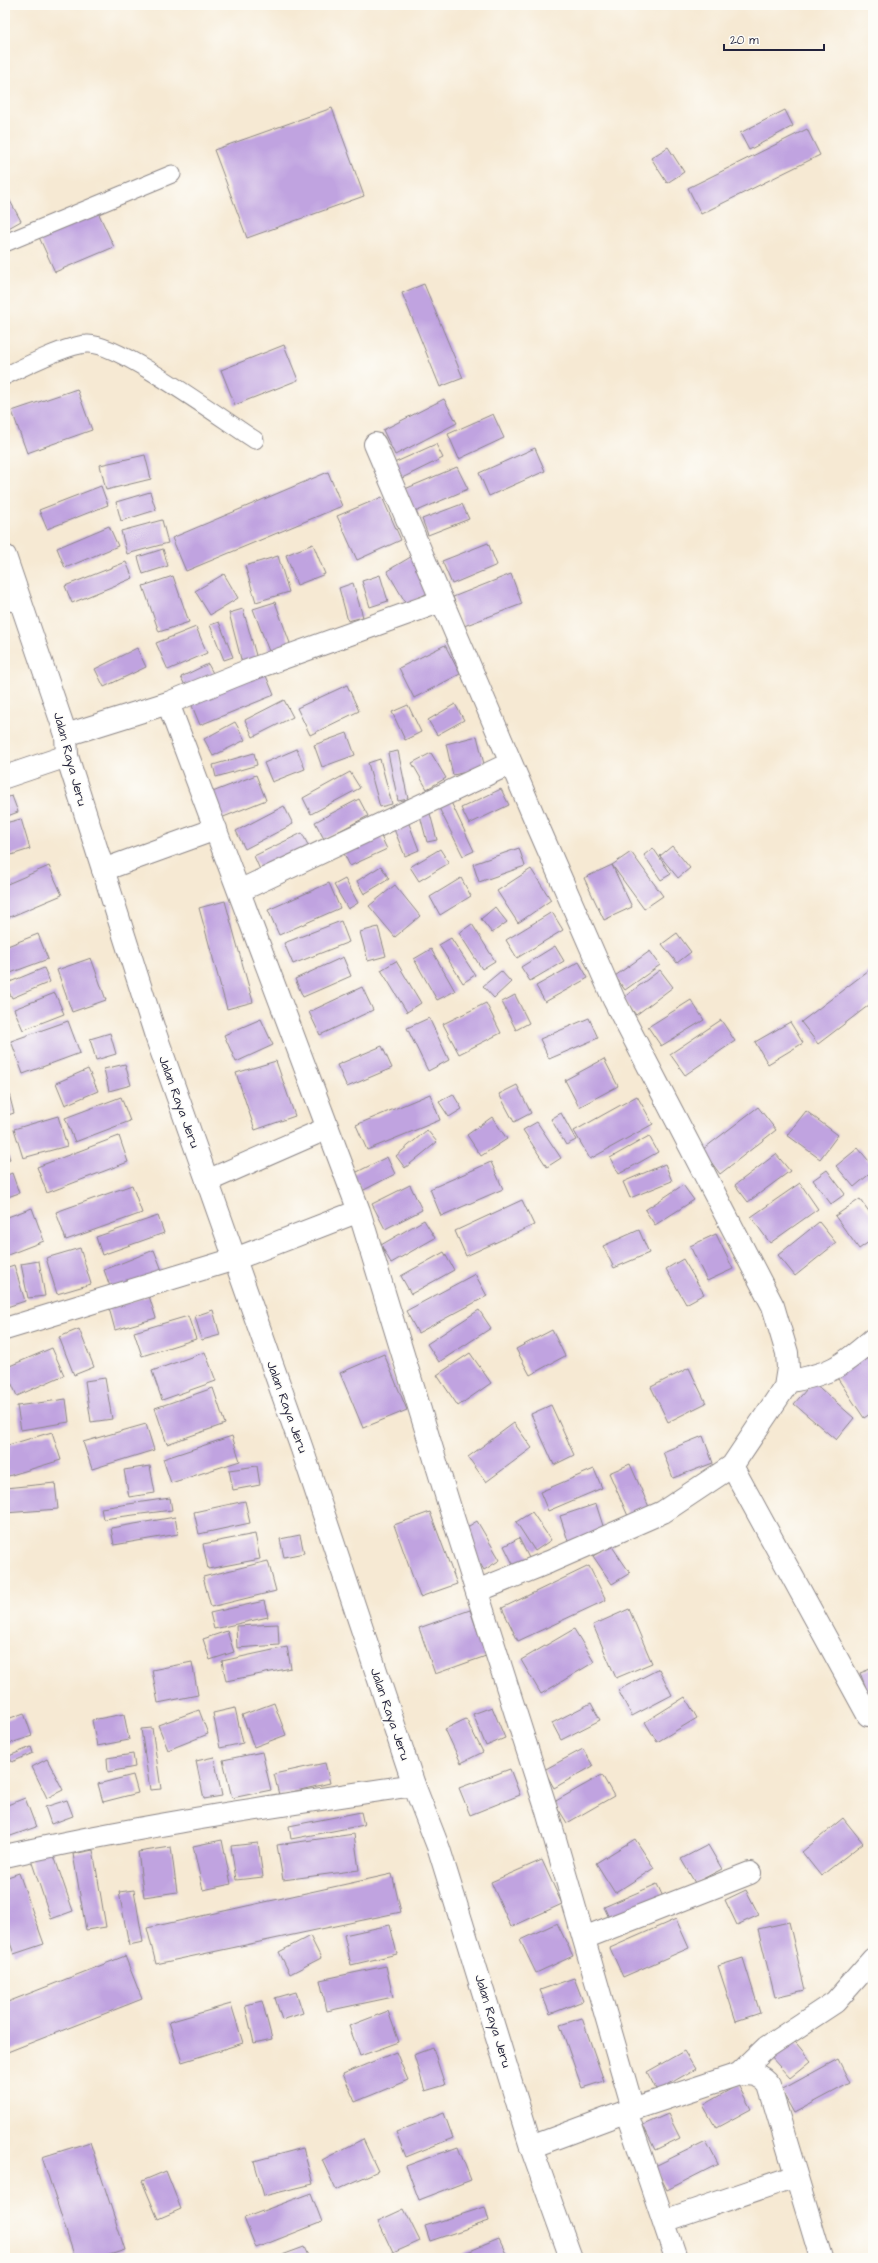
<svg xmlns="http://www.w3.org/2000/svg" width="878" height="2263" font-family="'Architects Daughter',sans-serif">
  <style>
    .building { fill: #c0a3e0 }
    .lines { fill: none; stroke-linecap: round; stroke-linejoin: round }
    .lane-casing { stroke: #8c8687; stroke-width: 19 }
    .street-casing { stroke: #8c8687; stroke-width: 24 }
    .primary-casing { stroke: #8c8687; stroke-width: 24 }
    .lane { stroke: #fff; stroke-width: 17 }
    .street { stroke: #fff; stroke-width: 22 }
    .primary { stroke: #fff; stroke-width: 22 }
    .labels { text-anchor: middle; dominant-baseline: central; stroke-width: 3; stroke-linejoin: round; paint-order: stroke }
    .street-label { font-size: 13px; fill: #22223b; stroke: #fdfcf7 }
  </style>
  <rect width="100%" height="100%" fill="#fdfcf7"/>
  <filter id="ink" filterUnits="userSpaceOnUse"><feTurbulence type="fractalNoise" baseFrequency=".025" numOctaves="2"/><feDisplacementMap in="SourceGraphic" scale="8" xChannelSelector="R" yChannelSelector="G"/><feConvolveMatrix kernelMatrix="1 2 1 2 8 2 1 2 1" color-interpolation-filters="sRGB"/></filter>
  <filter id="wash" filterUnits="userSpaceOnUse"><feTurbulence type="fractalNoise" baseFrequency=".012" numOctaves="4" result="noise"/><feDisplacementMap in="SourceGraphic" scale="16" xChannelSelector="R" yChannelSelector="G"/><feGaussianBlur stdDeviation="0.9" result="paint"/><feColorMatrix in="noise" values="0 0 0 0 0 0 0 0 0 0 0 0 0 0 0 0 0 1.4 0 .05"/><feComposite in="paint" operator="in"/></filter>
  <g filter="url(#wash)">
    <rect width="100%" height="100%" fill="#f6e9d3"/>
    <g id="blocks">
      <path class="building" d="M332 108 364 196 247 238 214 150Z
        M785 110 793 126 749 150 740 133Z
        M807 129 820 155 701 214 688 188Z
        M668 147 684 172 667 183 651 158Z
        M9 199 21 221 5 230V201Z
        M98 212 114 247 55 272 39 237Z
        M424 284 463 378 440 387 402 293Z
        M284 345 298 380 235 405 221 370Z
        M77 389 92 430 27 453 12 411Z
        M444 399 457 423 395 455 383 430Z
        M493 414 504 438 459 459 448 434Z
        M436 444 443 458 402 478 394 463Z
        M535 448 545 471 489 496 479 473Z
        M145 455 151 479 106 490 100 465Z
        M457 467 468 489 415 512 405 489Z
        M328 472 342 506 186 571 172 538Z
        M101 486 108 505 47 529 39 510Z
        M150 492 156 510 121 521 116 502Z
        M382 497 401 540 357 560 337 516Z
        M462 504 469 519 428 535 422 519Z
        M162 520 168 543 127 554 121 531Z
        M109 526 118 546 65 568 57 548Z
        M488 543 497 565 452 584 442 561Z
        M313 544 325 574 297 585 286 555Z
        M163 549 168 566 143 574 138 557Z
        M414 555 434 589 407 605 387 571Z
        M278 556 289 592 256 602 245 566Z
        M126 562 133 578 72 603 65 586Z
        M224 574 238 598 210 615 195 591Z
        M511 574 522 604 464 626 453 597Z
        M380 575 388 601 370 607 362 581Z
        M173 576 189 622 159 632 143 586Z
        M353 583 363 617 348 621 339 588Z
        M275 602 291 646 270 654 253 609Z
        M243 609 257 659 242 663 229 613Z
        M219 622 233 657 224 660 210 625Z
        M196 627 207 653 168 670 156 643Z
        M445 645 460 674 414 698 399 668Z
        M137 648 146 667 104 687 95 669Z
        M208 664 214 675 186 688 181 677Z
        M264 671 274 695 200 725 190 701Z
        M347 685 359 711 310 735 297 708Z
        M284 700 293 717 253 737 245 720Z
        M455 704 464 720 437 735 428 720Z
        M408 705 421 732 405 740 392 712Z
        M235 722 245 740 213 756 204 739Z
        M347 733 355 755 322 767 314 745Z
        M477 736 485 768 453 775 446 744Z
        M297 749 305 769 272 782 264 763Z
        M398 751 408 799 398 801 388 753Z
        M254 753 257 765 216 777 213 765Z
        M431 753 446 778 427 789 412 763Z
        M380 759 392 804 380 807 368 763Z
        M350 772 360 788 311 814 303 798Z
        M256 775 266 800 221 818 210 793Z
        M501 789 509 805 469 824 461 808Z
        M12 796 18 812 5 817V798Z
        M359 799 368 816 324 839 315 822Z
        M450 800 474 851 463 856 438 806Z
        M284 806 293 824 245 849 236 831Z
        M428 806 437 840 427 842 418 808Z
        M406 816 419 850 405 856 391 822Z
        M21 819 30 849 5 857V823Z
        M377 828 387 849 350 866 340 845Z
        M302 833 310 849 261 872 254 856Z
        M672 846 690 868 678 878 660 856Z
        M519 848 525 866 479 882 473 864Z
        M653 848 671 874 661 880 644 855Z
        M440 849 449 863 419 881 410 867Z
        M631 852 663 896 644 909 612 865Z
        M612 865 632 907 604 920 584 878Z
        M49 866 62 895 5 919V885Z
        M381 866 389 879 364 894 357 881Z
        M531 869 551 900 518 923 497 891Z
        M461 878 471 896 440 915 430 897Z
        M345 879 358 903 348 909 334 885Z
        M329 883 340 908 279 935 268 910Z
        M395 885 420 916 395 937 369 906Z
        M225 901 253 1002 227 1009 199 908Z
        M495 907 507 922 492 933 481 919Z
        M552 912 563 930 517 958 506 940Z
        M341 921 349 942 293 964 284 943Z
        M472 924 495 961 482 969 459 933Z
        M378 927 386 956 368 961 360 932Z
        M677 933 691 952 677 963 662 944Z
        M38 934 48 959 5 975V947Z
        M451 938 475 975 463 983 439 945Z
        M555 946 564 961 530 981 521 967Z
        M431 949 455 991 437 1000 414 959Z
        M650 951 660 965 625 990 615 976Z
        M343 957 351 976 303 997 295 979Z
        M91 958 106 1000 72 1012 57 970Z
        M396 961 421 1003 407 1012 381 970Z
        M579 962 588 978 545 1002 536 986Z
        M873 967V1002L818 1044 801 1022Z
        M44 968 50 982 12 998 5 984Z
        M660 970 673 987 636 1015 623 998Z
        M501 971 511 982 494 998 483 986Z
        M362 987 373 1010 320 1035 309 1012Z
        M55 993 64 1014 23 1030 14 1009Z
        M515 995 529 1023 516 1030 502 1002Z
        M691 1000 704 1020 661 1046 648 1027Z
        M486 1003 501 1033 459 1054 443 1024Z
        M429 1018 449 1060 428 1071 407 1028Z
        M589 1018 598 1038 549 1059 540 1039Z
        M261 1019 273 1045 236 1062 224 1035Z
        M721 1020 735 1041 685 1075 670 1054Z
        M68 1021 80 1053 23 1074 11 1041Z
        M790 1022 803 1043 768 1064 755 1042Z
        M110 1033 116 1054 96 1060 90 1039Z
        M382 1046 392 1068 347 1087 337 1065Z
        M604 1059 618 1086 579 1107 565 1080Z
        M276 1061 295 1116 255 1130 236 1073Z
        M125 1064 131 1085 109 1091 104 1069Z
        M88 1069 98 1091 65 1105 56 1083Z
        M517 1085 531 1113 514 1122 499 1094Z
        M5 1090H8L14 1113 5 1116Z
        M430 1094 440 1120 367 1150 356 1125Z
        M453 1094 462 1109 449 1117 439 1102Z
        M637 1096 653 1124 590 1159 574 1131Z
        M121 1097 130 1121 75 1142 65 1118Z
        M758 1107 776 1130 720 1174 702 1150Z
        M806 1111 838 1135 820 1159 787 1135Z
        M561 1113 576 1140 566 1145 551 1119Z
        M58 1116 67 1146 23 1158 14 1129Z
        M492 1117 507 1139 481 1156 467 1135Z
        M537 1122 561 1158 547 1167 523 1130Z
        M427 1130 437 1142 405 1168 396 1156Z
        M119 1136 128 1162 47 1193 37 1167Z
        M649 1136 658 1152 619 1174 610 1158Z
        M5 1146 10 1159 5 1161Z
        M858 1148 873 1166V1171L854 1187 836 1166Z
        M776 1154 790 1171 748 1202 735 1185Z
        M387 1157 395 1174 362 1191 353 1174Z
        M491 1162 503 1189 441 1216 430 1189Z
        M665 1164 672 1181 630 1198 623 1182Z
        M827 1170 845 1194 831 1204 813 1180Z
        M12 1173 19 1193 5 1198V1176Z
        M800 1183 818 1209 770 1243 751 1217Z
        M132 1185 142 1213 66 1240 56 1212Z
        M410 1185 422 1210 385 1229 372 1204Z
        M683 1185 694 1200 655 1225 645 1210Z
        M860 1199 873 1217V1239L859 1249 835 1216Z
        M522 1200 534 1225 466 1256 455 1231Z
        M32 1208 44 1241 5 1256V1218Z
        M158 1216 164 1233 102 1255 96 1237Z
        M424 1220 435 1238 391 1263 381 1245Z
        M819 1222 836 1243 795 1276 778 1255Z
        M639 1230 649 1253 614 1268 603 1246Z
        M716 1234 733 1269 707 1281 690 1246Z
        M80 1248 91 1284 57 1294 46 1258Z
        M154 1250 163 1273 112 1292 104 1270Z
        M444 1252 454 1270 411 1294 401 1276Z
        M683 1259 704 1294 686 1304 666 1269Z
        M39 1261 45 1296 28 1298 21 1264Z
        M14 1265 25 1301 7 1307 5 1268Z
        M475 1274 487 1296 418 1333 406 1311Z
        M149 1296 156 1318 115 1330 109 1308Z
        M213 1310 220 1335 202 1340 195 1316Z
        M479 1310 491 1328 439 1362 427 1344Z
        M188 1316 196 1339 142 1356 134 1332Z
        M79 1329 94 1367 74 1375 59 1337Z
        M552 1330 565 1356 530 1375 516 1349Z
        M52 1348 64 1375 17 1396 5 1368Z
        M205 1352 216 1381 162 1400 152 1371Z
        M470 1353 491 1383 458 1406 437 1375Z
        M384 1354 407 1410 363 1428 340 1373Z
        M865 1354 873 1366V1412L864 1418 834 1373Z
        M689 1368 706 1403 668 1422 651 1387Z
        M105 1378 112 1419 91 1422 85 1381Z
        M813 1382 854 1418 836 1440 794 1404Z
        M213 1388 225 1424 167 1444 155 1408Z
        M66 1399 69 1422 21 1430 17 1406Z
        M551 1405 574 1455 554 1465 531 1414Z
        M514 1423 532 1448 486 1482 468 1457Z
        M146 1424 154 1450 92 1469 83 1442Z
        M52 1432 61 1460 5 1477V1446Z
        M232 1436 240 1461 171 1483 163 1459Z
        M703 1436 713 1463 673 1478 663 1452Z
        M630 1464 649 1507 628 1516 609 1473Z
        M150 1466 155 1493 129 1497 124 1470Z
        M257 1466 260 1485 233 1490 229 1470Z
        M594 1469 602 1488 548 1511 540 1492Z
        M55 1483 58 1509 5 1513V1488Z
        M170 1498 172 1510 103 1519 101 1508Z
        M245 1501 250 1523 199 1534 194 1512Z
        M596 1504 605 1532 569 1544 560 1516Z
        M430 1512 457 1584 420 1597 394 1525Z
        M532 1512 551 1540 535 1551 516 1522Z
        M175 1517 178 1534 114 1545 111 1528Z
        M477 1521 500 1560 484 1570 461 1531Z
        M255 1534 260 1559 208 1569 203 1544Z
        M300 1535 304 1553 284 1557 280 1539Z
        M519 1538 531 1562 516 1570 504 1546Z
        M611 1545 630 1573 612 1584 593 1556Z
        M268 1561 276 1591 211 1607 203 1577Z
        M589 1566 606 1600 518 1641 502 1608Z
        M264 1601 268 1617 214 1629 210 1613Z
        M629 1609 652 1663 616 1678 593 1625Z
        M470 1610 486 1656 435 1674 419 1628Z
        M278 1624 279 1645 237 1648 236 1626Z
        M574 1629 594 1662 541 1694 521 1660Z
        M227 1631 234 1652 210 1660 203 1639Z
        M287 1647 291 1668 226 1681 222 1661Z
        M192 1662 198 1695 158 1703 152 1670Z
        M873 1668V1705L860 1673Z
        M659 1669 672 1695 632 1716 618 1690Z
        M685 1697 697 1718 657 1742 645 1722Z
        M274 1703 286 1735 254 1747 242 1715Z
        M591 1703 600 1720 561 1740 552 1723Z
        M492 1707 505 1738 486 1746 473 1714Z
        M235 1708 243 1743 220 1748 213 1713Z
        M199 1710 208 1734 168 1750 158 1725Z
        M24 1713 32 1736 5 1745V1720Z
        M124 1714 129 1740 97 1746 92 1720Z
        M466 1719 483 1752 461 1763 445 1729Z
        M152 1728 161 1789 150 1790 141 1729Z
        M31 1747 33 1753 12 1762 9 1756Z
        M583 1749 593 1766 554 1788 544 1770Z
        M262 1752 271 1790 232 1798 223 1760Z
        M133 1754 135 1767 108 1772 107 1758Z
        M214 1757 222 1796 204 1799 196 1761Z
        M47 1759 63 1790 47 1798 32 1767Z
        M325 1763 330 1783 279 1795 274 1774Z
        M510 1769 520 1795 470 1815 459 1788Z
        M133 1775 138 1793 103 1802 98 1784Z
        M602 1775 614 1796 567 1823 554 1802Z
        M25 1798 36 1827 5 1838V1806Z
        M67 1800 73 1816 51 1824 45 1807Z
        M361 1812 364 1825 291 1839 289 1826Z
        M843 1818 863 1843 821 1876 802 1852Z
        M354 1834 359 1870 283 1880 277 1845Z
        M635 1839 654 1868 615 1893 596 1863Z
        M222 1840 231 1884 203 1890 193 1846Z
        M258 1843 263 1877 236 1880 231 1846Z
        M708 1845 722 1869 695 1883 681 1859Z
        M51 1847 73 1911 51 1919 29 1854Z
        M171 1847 177 1892 144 1897 138 1852Z
        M93 1850 106 1927 86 1930 73 1854Z
        M542 1860 562 1904 511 1927 491 1882Z
        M19 1873 44 1944 14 1954 5 1929V1878Z
        M392 1874 401 1912 156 1964 147 1928Z
        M657 1884 664 1899 611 1922 604 1907Z
        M134 1890 143 1942 129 1945 119 1892Z
        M746 1890 759 1915 737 1925 725 1900Z
        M676 1919 689 1948 623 1977 610 1948Z
        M789 1922 805 1990 775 1997 758 1929Z
        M557 1923 573 1956 536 1973 520 1940Z
        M390 1925 397 1954 351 1965 344 1935Z
        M310 1936 321 1958 290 1974 279 1952Z
        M125 1956 142 1999 5 2053V2003Z
        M743 1958 760 2013 736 2021 718 1966Z
        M386 1966 393 1997 327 2011 320 1980Z
        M574 1978 583 2001 550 2014 540 1990Z
        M296 1992 303 2013 282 2020 275 1998Z
        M262 2001 272 2039 254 2043 245 2005Z
        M231 2004 243 2043 182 2062 169 2022Z
        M388 2011 399 2042 360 2056 349 2026Z
        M582 2018 604 2081 582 2088 560 2025Z
        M792 2038 811 2061 790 2078 770 2056Z
        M433 2048 445 2085 425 2091 414 2055Z
        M684 2051 695 2069 657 2091 647 2072Z
        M396 2052 408 2080 355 2102 343 2074Z
        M838 2059 850 2083 794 2113 781 2090Z
        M738 2085 751 2109 716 2128 703 2105Z
        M444 2113 453 2138 406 2157 396 2132Z
        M668 2114 680 2138 655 2150 643 2125Z
        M363 2139 378 2171 336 2190 322 2160Z
        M706 2141 718 2164 667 2190 655 2166Z
        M90 2142 125 2250 100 2258H75L42 2157Z
        M458 2147 471 2180 419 2200 406 2166Z
        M303 2148 313 2184 264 2196 254 2161Z
        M166 2171 181 2209 158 2219 142 2181Z
        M311 2193 322 2222 256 2248 244 2218Z
        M485 2207 489 2221 430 2241 425 2226Z
        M404 2209 420 2241 393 2253 378 2221Z
        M499 2239 508 2258H453Z
        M304 2247 309 2258H274Z"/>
    </g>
  </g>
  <g filter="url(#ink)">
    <use href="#blocks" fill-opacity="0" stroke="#8c8687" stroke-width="1"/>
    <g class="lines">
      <defs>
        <path id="lane" d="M5 243 172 174
          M5 376C25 366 67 345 87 344 117 341 225 421 255 440"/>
        <path id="street" d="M375 444 537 824 614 1000 773 1306 787 1353 788 1368 785 1387 732 1466 663 1512 549 1562 477 1591
          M5 601 18 597
          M168 703 359 1211 450 1508 546 1808 633 2109
          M66 735 168 703 247 671 442 601
          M5 777 67 756
          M103 870 216 829
          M239 891 511 763
          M207 1181 328 1128
          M5 1329 235 1259 359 1211
          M786 1382C830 1374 840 1368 873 1339
          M732 1466 868 1715
          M5 1856C140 1825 277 1806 414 1785
          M584 1938 750 1873
          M739 2074 767 2047 835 2002 873 1959
          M626 2111 676 2258
          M531 2147 633 2109 739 2074C753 2074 761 2074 769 2085L821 2258
          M664 2221 796 2176"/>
        <path id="primary" d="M5 556 66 735 67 756 155 1033 302 1449 414 1785 439 1849 531 2147 571 2258"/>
      </defs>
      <use href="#lane" class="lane-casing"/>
      <use href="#street" class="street-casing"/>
      <use href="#primary" class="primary-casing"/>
      <use href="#lane" class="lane"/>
      <use href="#street" class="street"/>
      <use href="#primary" class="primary"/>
    </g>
  </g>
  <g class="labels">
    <g class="street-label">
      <text transform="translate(70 759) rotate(75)">Jalan Raya Jeru</text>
      <text transform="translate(179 1102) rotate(70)">Jalan Raya Jeru</text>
      <text transform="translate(287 1407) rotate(70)">Jalan Raya Jeru</text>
      <text transform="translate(390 1714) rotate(71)">Jalan Raya Jeru</text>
      <text transform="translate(493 2021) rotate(73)">Jalan Raya Jeru</text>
    </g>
  </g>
  <rect width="878" height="2263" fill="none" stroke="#fdfcf7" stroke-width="20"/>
  <path d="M724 44v6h100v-6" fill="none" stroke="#22223b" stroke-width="2"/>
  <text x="730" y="44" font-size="12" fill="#22223b" stroke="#fdfcf7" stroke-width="3" paint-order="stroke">20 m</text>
</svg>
